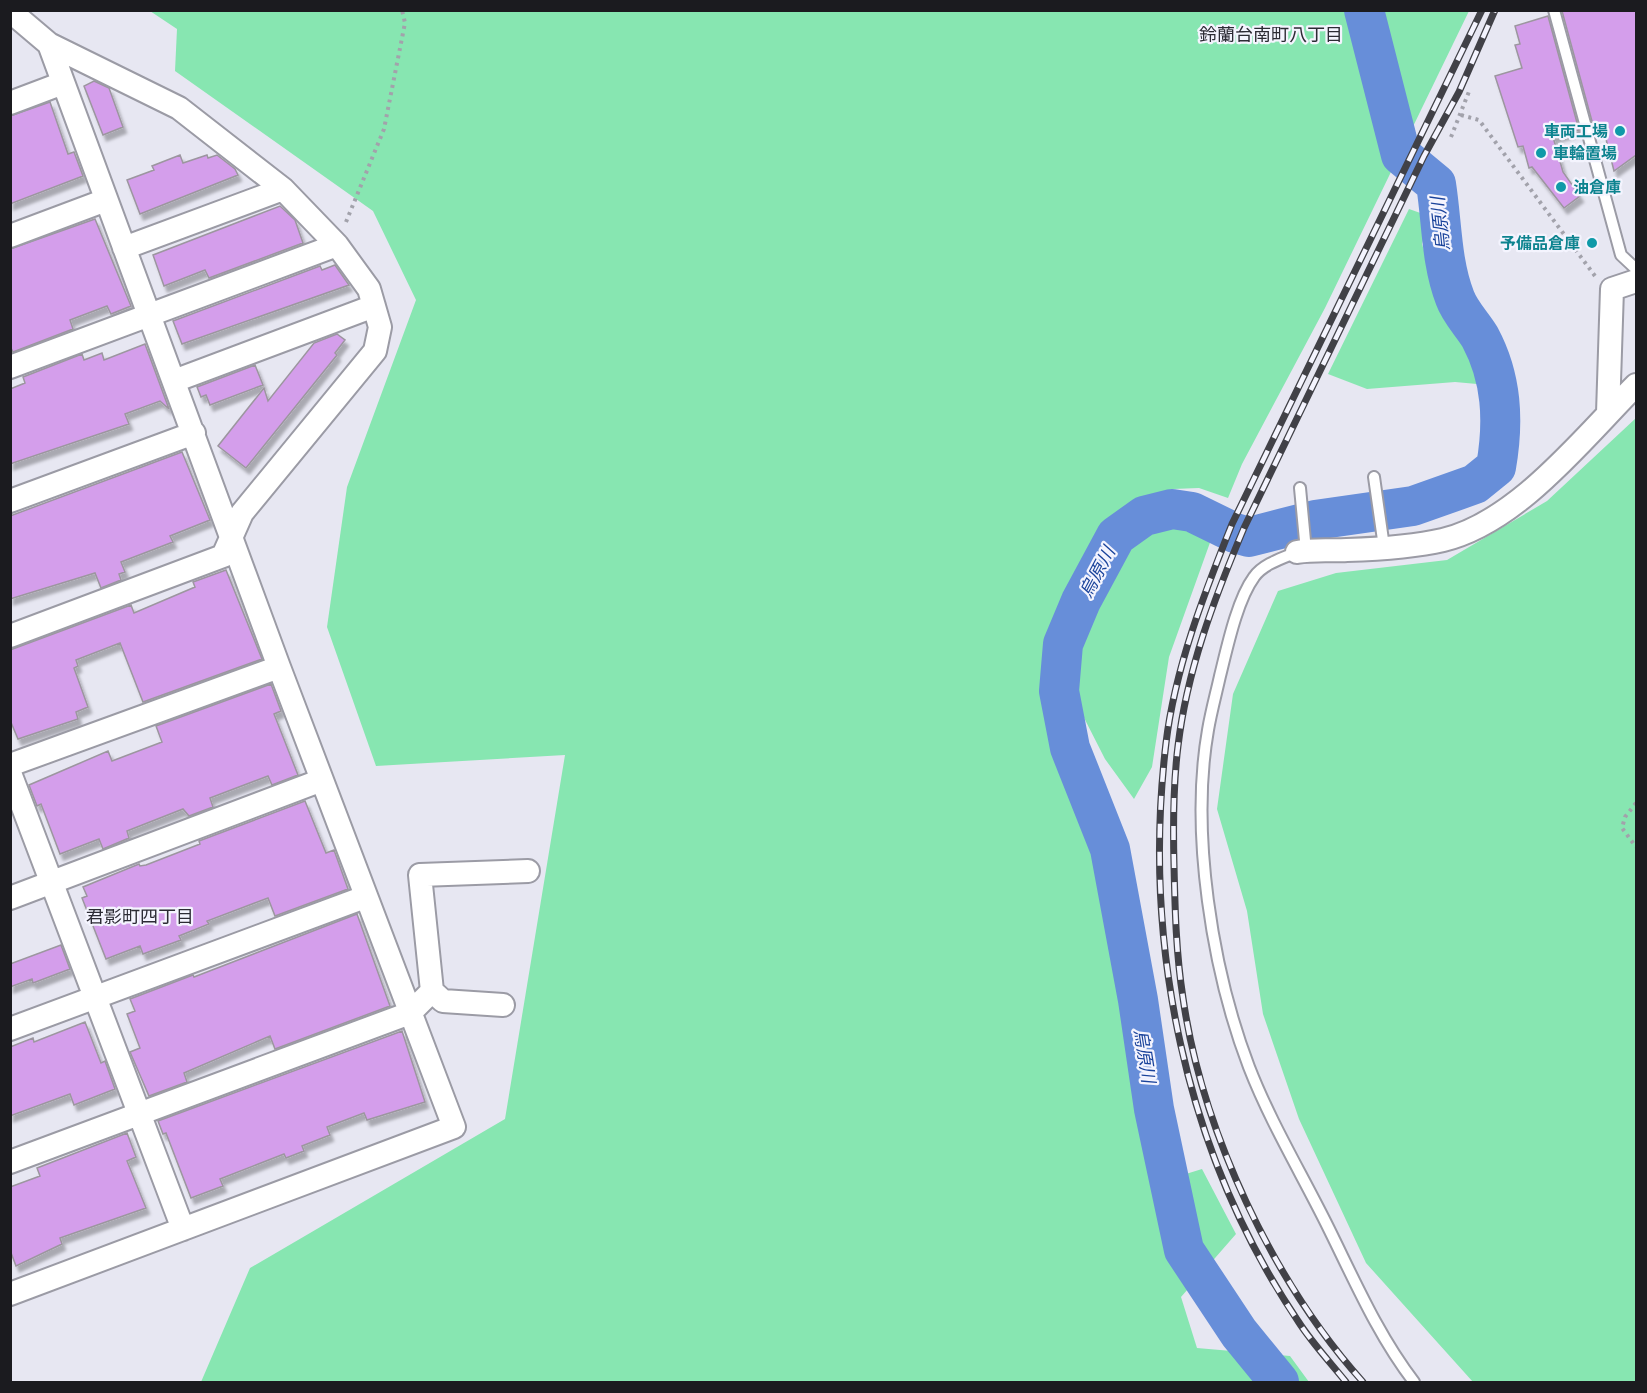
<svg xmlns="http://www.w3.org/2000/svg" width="1647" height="1393" font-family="'PT Sans Narrow','Noto Sans JP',sans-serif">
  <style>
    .green { fill: #87e6b1 }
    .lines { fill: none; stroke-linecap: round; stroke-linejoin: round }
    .river { stroke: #678ed9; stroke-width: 40 }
    .building { fill: #d49eeb; stroke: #9c969f; stroke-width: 1.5; filter: url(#shadow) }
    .lane-casing { stroke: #9b9ba5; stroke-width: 14 }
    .street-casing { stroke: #9b9ba5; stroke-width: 26 }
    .path { stroke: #a2a2ab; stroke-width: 4; stroke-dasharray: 3 4.5; stroke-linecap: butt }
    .lane { stroke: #fff; stroke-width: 10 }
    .street { stroke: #fff; stroke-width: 22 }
    .rail-casing { stroke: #414147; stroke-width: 7 }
    .rail { stroke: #f4f4fe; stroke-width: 4.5; stroke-dasharray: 14; stroke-linecap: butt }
    .culture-dot { fill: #0f9aa8; stroke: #f4f4fe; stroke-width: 2 }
    .labels { text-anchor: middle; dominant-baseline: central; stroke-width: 4.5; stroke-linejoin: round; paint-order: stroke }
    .culture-label { font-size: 16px; font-weight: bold; fill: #0d838f; stroke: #f4f4fe; text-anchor: end }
    .neighbourhood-label { font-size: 18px; fill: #2c2b34; stroke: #f4f4fe }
    .water-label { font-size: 18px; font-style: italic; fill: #1a439b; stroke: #f4f4fe }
  </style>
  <defs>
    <filter id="shadow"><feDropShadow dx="3.5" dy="6" stdDeviation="1.5" flood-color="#0004"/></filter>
  </defs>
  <rect width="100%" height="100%" fill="#e7e7f2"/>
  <path class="green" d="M150 11H1469L1325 308 1242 464 1228 498 1199 488 1173 489 1143 498 1123 521 1140 528 1185 525 1212 537 1169 657 1152 767 1134 799 1105 759 1077 704 1047 709 1122 865 1148 988 1160 1182 1202 1169 1236 1234 1181 1297 1197 1348 1290 1356 1309 1382H201L250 1268 505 1119 565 755 376 766 327 627 347 487 416 300 373 211 175 71 177 29Z
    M1409 209 1429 216 1422 244 1438 295 1476 347 1477 384 1455 382 1367 389 1328 374Z
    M1636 418V1382H1473L1366 1263 1299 1119 1263 1014 1247 911 1217 809 1233 694 1278 591 1336 573 1447 560 1547 501Z"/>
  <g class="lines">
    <path class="river" d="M1279 1382 1239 1333 1184 1250 1154 1109 1138 1000 1110 849 1070 748 1059 691 1063 644 1081 601 1116 536 1144 516 1172 509 1192 512 1235 533 1249 537 1315 520 1413 506 1475 484 1496 467C1504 421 1502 378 1480 337 1472 324 1460 312 1455 298 1441 262 1442 222 1436 184L1401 155 1364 10"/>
  </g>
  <path class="building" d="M1636 10V155L1614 171 1602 123 1593 125 1562 11Z
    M1548 16 1579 130 1553 137 1563 172 1580 196 1564 208 1532 167 1529 168 1523 146 1518 147 1495 76 1522 68 1515 45 1520 44 1515 26Z
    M94 81 109 88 123 127 103 135 84 86Z
    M50 102 68 154 74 152 83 176 10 204V116Z
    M180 155 183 163 207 155 208 158 217 155 235 169 238 175 140 214 127 180 154 170 152 166Z
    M280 206 295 220 303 243 209 278 205 270 164 286 153 255Z
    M95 219 131 306 111 314 107 306 70 320 73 329 13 352 10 346V249Z
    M335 265 349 285 182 344 173 321 320 266 322 270Z
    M337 334 345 340 335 353 337 355 246 468 218 446 264 388 268 401 314 343Z
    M145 344 169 409 160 401 125 414 129 424 10 464V389L25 383 23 377 82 354 84 360 102 353 104 360Z
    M255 365 263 385 210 405 206 395 201 397 197 387Z
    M182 452 210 520 170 536 173 542 121 562 125 572 119 574 121 580 101 588 95 573 10 599V516Z
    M226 570 262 659 143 702 120 643 76 660 78 666 74 668 88 707 76 712 78 719 18 739 10 720V650L131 605 134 613 195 587 193 582Z
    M271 684 281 711 274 714 298 775 272 785 268 776 210 798 213 807 189 816 183 809 127 831 129 838 103 849 99 839 60 854 41 804 37 806 29 785 108 751 112 761 162 742 156 726Z
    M305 801 326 853 334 850 348 889 275 916 268 898 207 921 209 924 179 936 181 940 143 954 140 946 106 959 82 898 87 896 83 887 139 864 140 866 146 865 200 844 199 841Z
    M357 914 390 1006 275 1049 270 1036 184 1073 187 1082 149 1096 130 1052 140 1048 127 1014 135 1011 130 999 193 975 194 977Z
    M61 945 70 969 33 983 32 979 10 987V964Z
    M85 1022 101 1063 105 1061 115 1089 74 1105 70 1094 10 1116V1047L33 1038 34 1042Z
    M402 1031 425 1102 367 1120 364 1113 327 1127 330 1135 302 1146 304 1151 286 1158 284 1154 220 1179 223 1186 191 1198 166 1133 163 1134 158 1121Z
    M127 1133 136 1157 127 1161 146 1208 60 1238 62 1244 16 1266 10 1250V1187L40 1176 37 1168Z"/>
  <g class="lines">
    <defs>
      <path id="lane" d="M1554 10 1621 255 1636 269
        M1374 477 1384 547
        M1300 488 1306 551
        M1297 552C1283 558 1263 564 1254 577 1237 600 1227 648 1220 676 1216 694 1211 712 1208 730 1190 832 1212 970 1249 1067 1270 1121 1300 1171 1326 1223 1353 1277 1377 1334 1414 1382"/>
      <path id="street" d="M10 11 49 44 179 108 283 189 337 245 369 289 380 327 375 351 242 513 223 556 10 636
        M10 103 63 83
        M10 236 106 200
        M124 248 283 189
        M10 367 337 245
        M174 381 374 306
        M1608 413 1612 289 1636 281
        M10 501 194 433
        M1297 552C1314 549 1331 551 1347 550 1378 549 1413 547 1443 540 1518 522 1583 438 1636 385
        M10 765 279 667
        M10 773 183 1229
        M10 898 322 780
        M503 1005 443 1001 432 991 420 875 528 871
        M10 1029 365 897
        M10 1162 410 1013 432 991
        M10 1294 454 1127 279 667 49 44"/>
    </defs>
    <use href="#lane" class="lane-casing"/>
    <use href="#street" class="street-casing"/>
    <path class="path" d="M1461 115 1479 120 1595 276
      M1451 137 1470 89
      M346 222 384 129 405 23 402 10
      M1636 803 1625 817 1622 828 1636 847"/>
    <use href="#lane" class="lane"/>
    <use href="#street" class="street"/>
    <defs>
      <path id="rail" d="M1346 1382C1330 1362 1312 1343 1298 1321 1185 1153 1142 944 1166 743 1175 668 1204 594 1232 524L1482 10
        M1363 1382C1273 1282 1202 1131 1183 998 1176 953 1175 910 1174 865 1173 826 1173 786 1178 746 1187 670 1214 599 1244 528L1424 156 1459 92 1495 10"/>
    </defs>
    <use href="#rail" class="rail-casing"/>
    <use href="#rail" class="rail"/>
  </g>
  <g class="culture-dot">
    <circle cx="1620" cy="131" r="6"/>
    <circle cx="1541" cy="153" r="6"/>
    <circle cx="1561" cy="187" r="6"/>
    <circle cx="1592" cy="243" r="6"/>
  </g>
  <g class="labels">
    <g class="culture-label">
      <text x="1608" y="131">車両工場</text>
      <text x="1553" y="153" text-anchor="start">車輪置場</text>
      <text x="1573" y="187" text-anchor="start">油倉庫</text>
      <text x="1580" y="243">予備品倉庫</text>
    </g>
    <g class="neighbourhood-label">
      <text x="1271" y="34">鈴蘭台南町八丁目</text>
      <text x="140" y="916">君影町四丁目</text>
    </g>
    <g class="water-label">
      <text transform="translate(1440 224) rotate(-96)">烏原川</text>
      <text transform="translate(1097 572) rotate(-62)">烏原川</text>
      <text transform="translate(1145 1056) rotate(81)">烏原川</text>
    </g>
  </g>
  <rect width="1647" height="1393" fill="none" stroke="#1b1b1f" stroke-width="24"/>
</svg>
